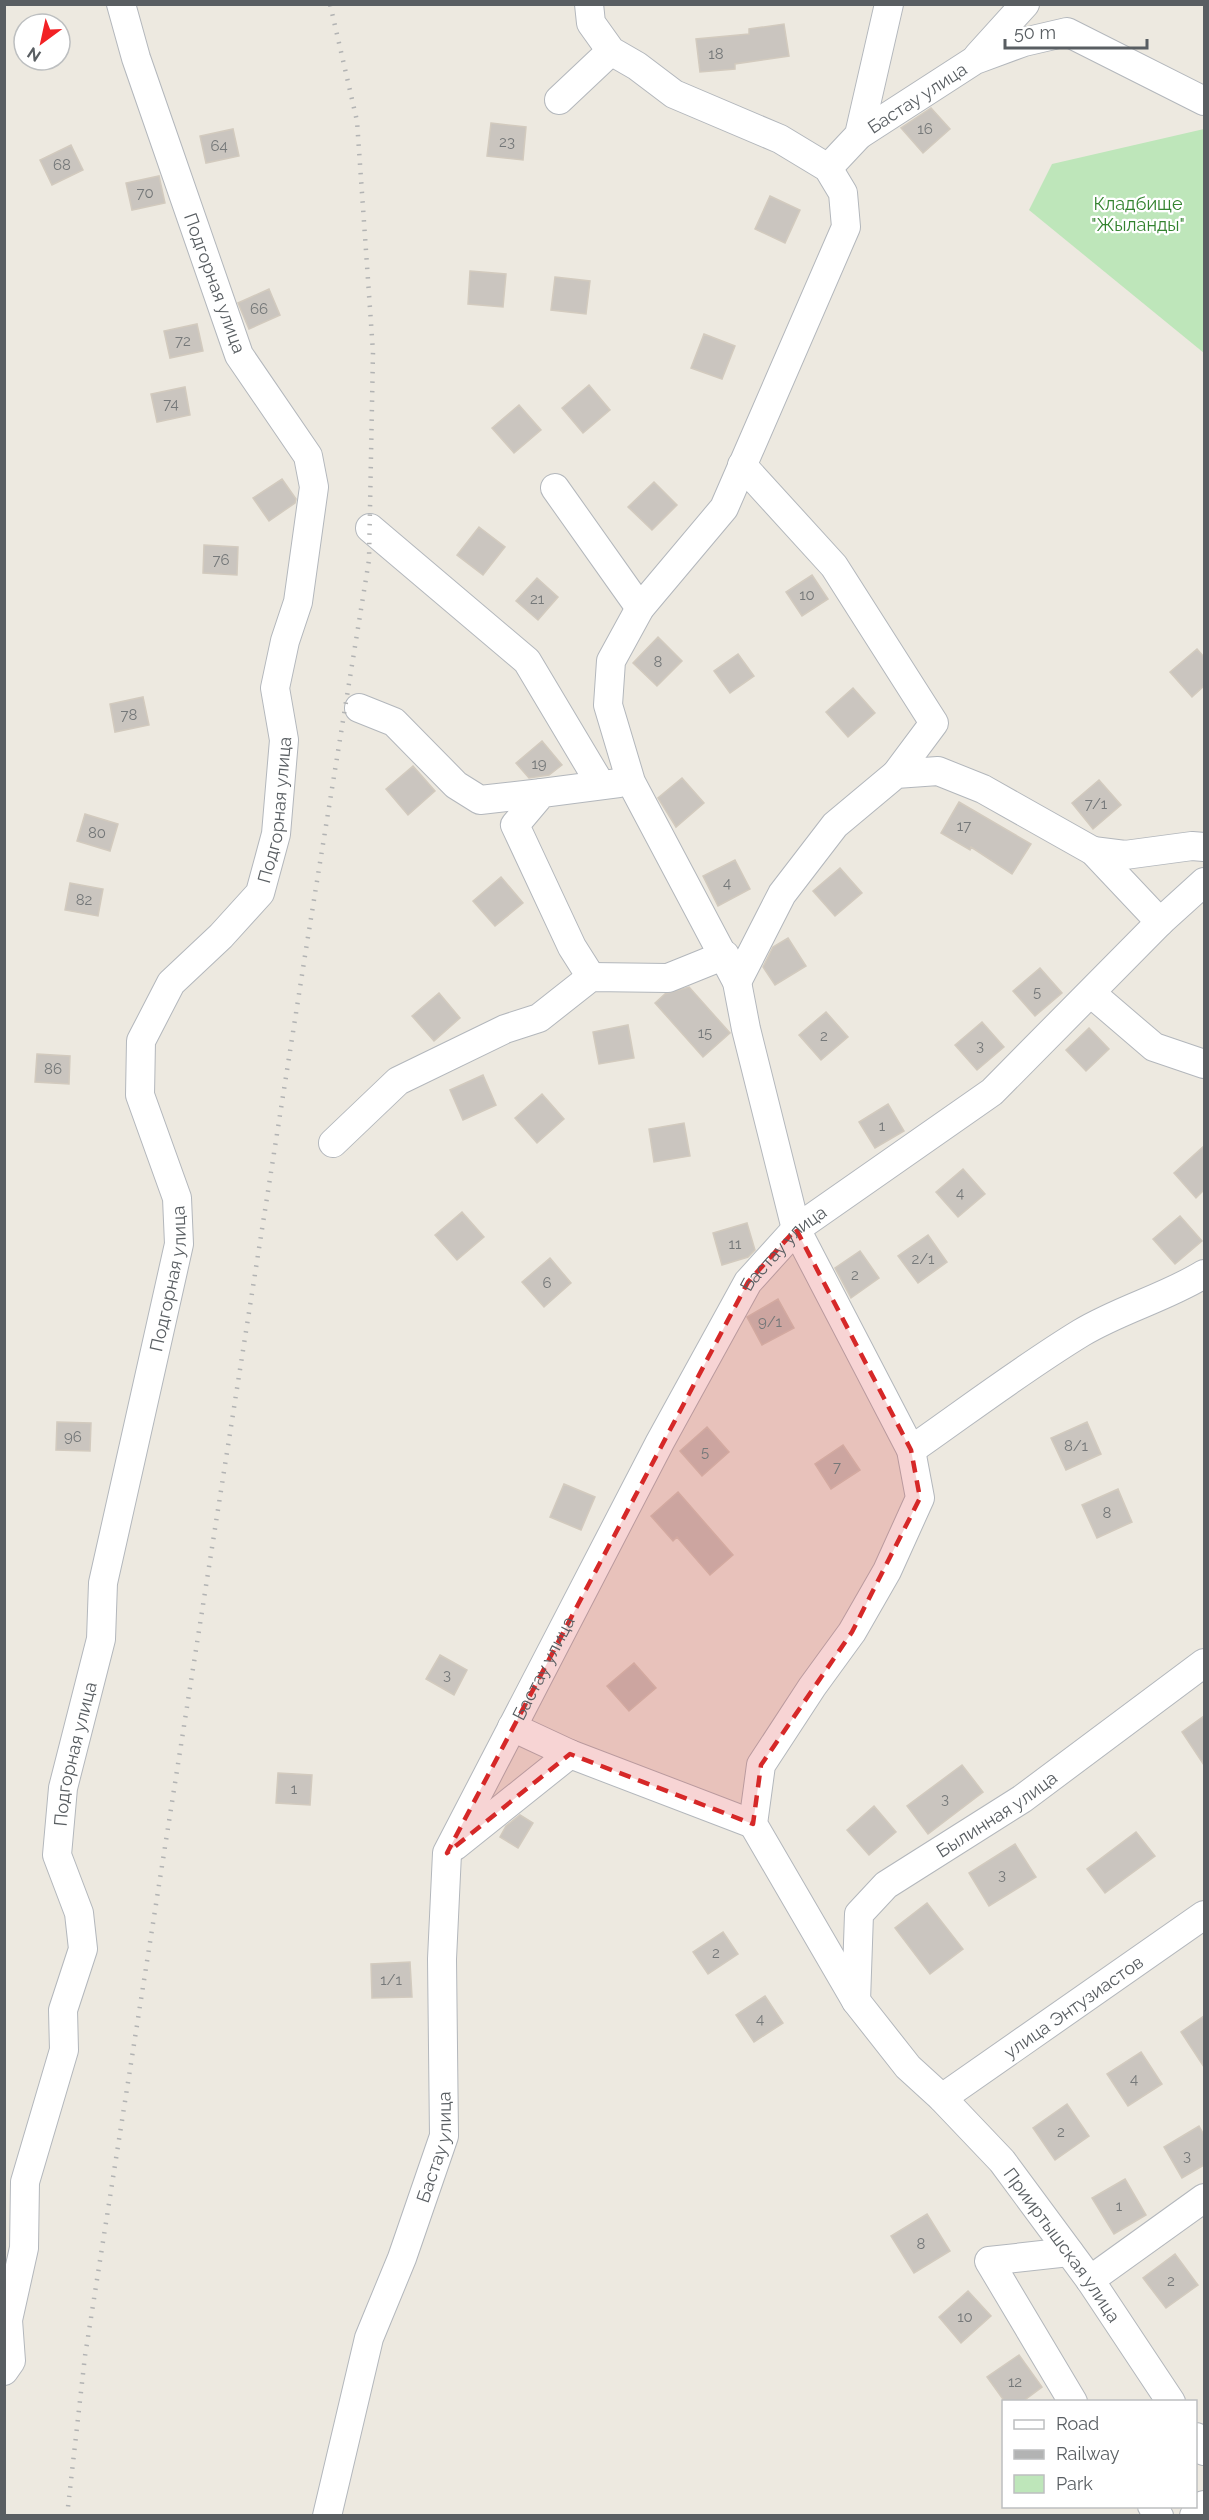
<svg xmlns="http://www.w3.org/2000/svg" width="1209" height="2520" font-family="Raleway,sans-serif">
  <style>
    .green { fill: #bee6ba }
    .building { fill: #cac5bf; stroke: #d2cabe; stroke-width: 1.5 }
    .lines { fill: none; stroke-linecap: round; stroke-linejoin: round }
    .minor-casing { stroke: #b3b7bc; stroke-width: 30 }
    .minor { stroke: #fff; stroke-width: 28 }
    .rail { stroke: #b2b3b3; stroke-width: 4.5; stroke-dasharray: 1.5 8; stroke-linecap: butt }
    .marked { fill: #d62828; fill-opacity: 0.2; stroke: #d62828; stroke-width: 4.5; stroke-dasharray: 12 8; stroke-linejoin: round }
    .labels { text-anchor: middle; dominant-baseline: central; stroke-width: 4.5; stroke-linejoin: round; paint-order: stroke }
    .number-label { font-size: 15px; fill: #757879 }
    .street-label { font-size: 18px; fill: #595e62; stroke: #fff }
    .park-label { font-size: 18px; fill: #33832f; stroke: #fff }
  </style>
  <rect width="100%" height="100%" fill="#ede9e0"/>
  <path class="green" d="M1204 129V353L1029 210 1052 164Z"/>
  <path class="building" d="M784 24 789 56 735 64V69L700 72 696 39 749 34V29Z
    M931 108 950 129 923 153 901 128Z
    M491 123 526 127 523 160 487 156Z
    M233 129 239 156 206 163 200 136Z
    M71 145 83 170 52 185 40 160Z
    M159 176 165 203 132 210 126 183Z
    M770 196 800 210 785 243 755 229Z
    M470 271 506 274 503 307 468 304Z
    M555 277 590 281 586 314 551 310Z
    M269 289 280 315 249 329 238 303Z
    M197 324 203 351 170 358 164 331Z
    M704 334 735 346 722 379 691 368Z
    M589 385 610 410 583 433 562 408Z
    M185 387 190 415 157 422 151 394Z
    M519 405 541 430 514 453 492 428Z
    M282 479 296 499 295 503 269 521 253 498Z
    M654 482 677 505 652 530 628 507Z
    M479 527 505 547 483 575 457 555Z
    M204 545 238 547 237 575 203 573Z
    M812 575 828 599 802 616 786 592Z
    M537 578 558 597 538 620 516 601Z
    M658 637 682 661 657 686 633 663Z
    M1197 649 1204 657V686L1192 697 1170 672Z
    M738 654 754 676 730 693 714 671Z
    M853 688 875 713 848 737 826 712Z
    M143 697 149 725 115 732 110 704Z
    M542 741 562 765 549 775 529 778 516 763Z
    M413 766 435 791 408 815 386 789Z
    M682 778 704 803 676 827 658 798Z
    M1099 780 1121 805 1093 829 1072 803Z
    M959 802 1031 844 1012 874 971 847 970 850 941 833Z
    M85 814 118 824 110 851 77 841Z
    M735 860 750 889 718 906 703 876Z
    M840 868 862 893 835 916 813 891Z
    M501 877 523 903 495 926 473 901Z
    M70 883 103 889 98 916 65 910Z
    M788 938 806 966 775 985 763 967 773 947Z
    M1040 968 1062 993 1035 1016 1013 991Z
    M689 987 730 1033 703 1057 655 1003 665 994Z
    M439 993 460 1018 434 1041 412 1016Z
    M826 1012 848 1037 821 1060 799 1035Z
    M982 1022 1004 1047 977 1070 955 1045Z
    M628 1025 634 1058 599 1064 593 1032Z
    M1089 1028 1109 1049 1086 1071 1066 1050Z
    M37 1054 70 1056 69 1084 35 1082Z
    M483 1075 496 1105 463 1120 450 1090Z
    M542 1094 564 1119 537 1143 515 1118Z
    M888 1104 904 1131 875 1148 859 1122Z
    M684 1123 690 1156 654 1162 649 1129Z
    M1204 1146V1190L1196 1198 1174 1173Z
    M963 1169 985 1194 958 1217 936 1192Z
    M462 1212 484 1237 457 1260 435 1235Z
    M1180 1216 1202 1241 1175 1264 1153 1239Z
    M747 1223 755 1250 748 1257 722 1265 713 1233Z
    M928 1235 947 1262 918 1283 898 1256Z
    M860 1251 879 1278 851 1298 835 1268Z
    M550 1258 571 1283 544 1307 522 1282Z
    M778 1299 794 1328 762 1345 747 1317Z
    M57 1422 91 1423 90 1451 56 1450Z
    M1087 1422 1101 1454 1066 1470 1051 1438Z
    M707 1427 729 1452 702 1476 680 1451Z
    M843 1445 860 1470 831 1489 815 1464Z
    M564 1484 595 1497 581 1530 550 1517Z
    M1118 1489 1132 1522 1097 1538 1082 1505Z
    M678 1492 733 1555 710 1575 677 1537 673 1541 651 1516Z
    M440 1655 467 1670 454 1695 426 1679Z
    M634 1663 656 1688 629 1711 607 1686Z
    M1204 1716V1765L1182 1732Z
    M962 1765 983 1792 928 1834 907 1806Z
    M278 1773 312 1775 310 1805 276 1803Z
    M874 1806 896 1832 869 1855 847 1830Z
    M520 1815 533 1823 518 1848 500 1837 506 1826Z
    M1136 1832 1155 1856 1105 1893 1087 1869Z
    M1015 1844 1036 1877 989 1906 969 1873Z
    M927 1903 963 1949 930 1974 895 1928Z
    M723 1932 738 1954 708 1974 693 1952Z
    M410 1962 412 1997 372 1998 371 1964Z
    M765 1996 783 2023 754 2042 736 2015Z
    M1204 2016V2067L1181 2032Z
    M1141 2052 1162 2084 1128 2106 1107 2074Z
    M1067 2104 1089 2136 1055 2160 1033 2128Z
    M1199 2126 1204 2135V2165L1182 2178 1164 2147Z
    M1125 2179 1146 2215 1114 2234 1092 2198Z
    M927 2214 950 2251 914 2273 891 2236Z
    M1175 2254 1198 2285 1166 2308 1143 2278Z
    M968 2291 991 2316 961 2343 939 2317Z
    M1019 2355 1042 2387 1022 2402H1005L987 2377Z"/>
  <g class="lines">
    <defs>
      <g id="minor">
        <path id="s1" d="M589 4 591 23 611 51 637 66 674 94 780 139 828 168 843 193 846 227 724 508 640 608 611 661 608 705 631 782 737 982 746 1029 796 1229 911 1450 920 1498 887 1571 852 1632 812 1687 761 1765 753 1824 856 2001 908 2067 942 2098 1002 2161 1090 2280 1171 2402"/>
        <path d="M978 56 1025 4"/>
        <path d="M559 100 611 51"/>
        <path id="s2" d="M859 135 975 60 1024 42 1067 32 1204 101"/>
        <path d="M828 168 859 135 889 4"/>
        <path d="M742 465 834 566 934 723 896 774"/>
        <path d="M555 488 640 608"/>
        <path d="M370 528 527 661 601 785"/>
        <path d="M359 708 394 722 456 785 480 800 542 793"/>
        <path d="M1093 851 1125 855 1192 846 1204 847"/>
        <path d="M591 977 572 947 515 825 542 793 619 783"/>
        <path d="M737 982 782 894 835 825 896 774 938 771 983 789 1093 851 1160 922"/>
        <path d="M1092 994 1154 1047 1204 1064"/>
        <path d="M333 1143 398 1081 505 1029 539 1018 591 977 668 978 725 955"/>
        <path d="M911 1450C967 1411 1022 1369 1081 1333 1121 1309 1165 1298 1204 1274"/>
        <path d="M512 1727 570 1754"/>
        <path d="M455 1846 570 1754 753 1824"/>
        <path id="s3" d="M856 2001 859 1914 886 1885 1022 1799 1204 1663"/>
        <path id="s4" d="M942 2098 1204 1915"/>
        <path d="M1069 2252 989 2261 1073 2402"/>
        <path d="M1090 2280 1204 2198"/>
        <path id="s5" d="M4 2371 11 2361 8 2320 24 2248 25 2182 64 2050 63 2010 83 1949 79 1913 57 1855 63 1788 101 1639 103 1583 179 1244 177 1198 140 1095 141 1041 171 983 221 936 260 893 276 834 284 740 275 688 285 641 298 602 314 487 308 456 239 355 136 58 121 4"/>
        <path d="M1196 2437 1204 2451"/>
        <path d="M1152 2506 1159 2516"/>
        <path id="s6" d="M327 2516 369 2338 402 2258 444 2136 442 1959 447 1853 660 1442 748 1282 796 1229 992 1092 1160 922 1204 882"/>
        <path d="M1194 2516 1204 2505"/>
      </g>
    </defs>
    <use href="#minor" class="minor-casing"/>
    <use href="#minor" class="minor"/>
    <path class="rail" d="M67 2516 85 2356 307 943 369 560 373 352 357 121 330 4"/>
  </g>
  <path class="marked" d="M796 1229 911 1450 920 1498 852 1632 761 1765 753 1824 570 1754 447 1853 748 1282Z"/>
  <g class="labels">
    <g class="number-label">
      <text x="716" y="54">18</text>
      <text x="925" y="129">16</text>
      <text x="507" y="142">23</text>
      <text x="219" y="146">64</text>
      <text x="62" y="165">68</text>
      <text x="145" y="193">70</text>
      <text x="259" y="309">66</text>
      <text x="183" y="341">72</text>
      <text x="171" y="404">74</text>
      <text x="221" y="560">76</text>
      <text x="807" y="595">10</text>
      <text x="537" y="599">21</text>
      <text x="658" y="662">8</text>
      <text x="129" y="715">78</text>
      <text x="539" y="764">19</text>
      <text x="1096" y="804">7/1</text>
      <text x="964" y="826">17</text>
      <text x="97" y="833">80</text>
      <text x="727" y="883">4</text>
      <text x="84" y="900">82</text>
      <text x="1037" y="992">5</text>
      <text x="705" y="1033">15</text>
      <text x="824" y="1036">2</text>
      <text x="980" y="1046">3</text>
      <text x="53" y="1069">86</text>
      <text x="882" y="1126">1</text>
      <text x="960" y="1193">4</text>
      <text x="735" y="1244">11</text>
      <text x="923" y="1259">2/1</text>
      <text x="855" y="1275">2</text>
      <text x="547" y="1283">6</text>
      <text x="770" y="1322">9/1</text>
      <text x="73" y="1437">96</text>
      <text x="1076" y="1446">8/1</text>
      <text x="705" y="1452">5</text>
      <text x="837" y="1467">7</text>
      <text x="1107" y="1513">8</text>
      <text x="447" y="1675">3</text>
      <text x="294" y="1789">1</text>
      <text x="945" y="1799">3</text>
      <text x="1002" y="1875">3</text>
      <text x="716" y="1953">2</text>
      <text x="391" y="1980">1/1</text>
      <text x="760" y="2019">4</text>
      <text x="1134" y="2079">4</text>
      <text x="1061" y="2132">2</text>
      <text x="1187" y="2156">3</text>
      <text x="1119" y="2206">1</text>
      <text x="921" y="2244">8</text>
      <text x="1171" y="2281">2</text>
      <text x="965" y="2317">10</text>
      <text x="1015" y="2382">12</text>
    </g>
    <g class="street-label">
      <text stroke="none"><textPath href="#s2" startOffset="69">Бастау улица</textPath></text>
      <text transform="translate(215 283) rotate(70)">Подгорная улица</text>
      <text stroke="none"><textPath href="#s5" startOffset="1644">Подгорная улица</textPath></text>
      <text stroke="none"><textPath href="#s6" startOffset="1376">Бастау улица</textPath></text>
      <text stroke="none"><textPath href="#s5" startOffset="1122">Подгорная улица</textPath></text>
      <text stroke="none"><textPath href="#s6" startOffset="890">Бастау улица</textPath></text>
      <text stroke="none"><textPath href="#s5" startOffset="636">Подгорная улица</textPath></text>
      <text stroke="none"><textPath href="#s3" startOffset="258">Былинная улица</textPath></text>
      <text stroke="none"><textPath href="#s4" startOffset="160">улица Энтузиастов</textPath></text>
      <text stroke="none"><textPath href="#s6" startOffset="386">Бастау улица</textPath></text>
      <text stroke="none"><textPath href="#s1" startOffset="2661">Прииртышская улица</textPath></text>
    </g>
    <g class="park-label">
      <text x="1138" y="203">Кладбище<tspan x="1138" dy="21">"Жыланды"</tspan></text>
    </g>
  </g>
  <rect width="1209" height="2520" fill="none" stroke="#595e62" stroke-width="12"/>
  <rect x="1002" y="2400" width="195" height="108" fill="#ffffff" stroke="#bdbfc0" stroke-width="1.5"/>
  <rect x="1014" y="2420" width="30" height="9" fill="#ffffff" stroke="#bdbfc0" stroke-width="1.5"/>
  <text x="1056" y="2430" font-size="18" fill="#595e62">Road</text>
  <rect x="1014" y="2450" width="30" height="9" fill="#b2b3b3" stroke="#bdbfc0" stroke-width="1.5"/>
  <text x="1056" y="2460" font-size="18" fill="#595e62">Railway</text>
  <rect x="1014" y="2475" width="30" height="18" fill="#bee6ba" stroke="#bdbfc0" stroke-width="1.5"/>
  <text x="1056" y="2490" font-size="18" fill="#595e62">Park</text>
  <g transform="translate(42 42) rotate(213)"><circle r="28" fill="#ffffff" stroke="#bdbfc0" stroke-width="1.5"/>
  <path d="M0-4.5L10 22L0 15L-10 22Z" fill="#f22124"/>
  <text y="-9" font-size="16" font-weight="bold" text-anchor="middle" fill="#595e62">N</text>
  </g>
  <path d="M1005 39v9h142v-9" fill="none" stroke="#595e62" stroke-width="3"/>
  <text x="1014" y="39" font-size="18" fill="#595e62" stroke="#ffffff" stroke-width="4.5" paint-order="stroke">50 m</text>
</svg>
